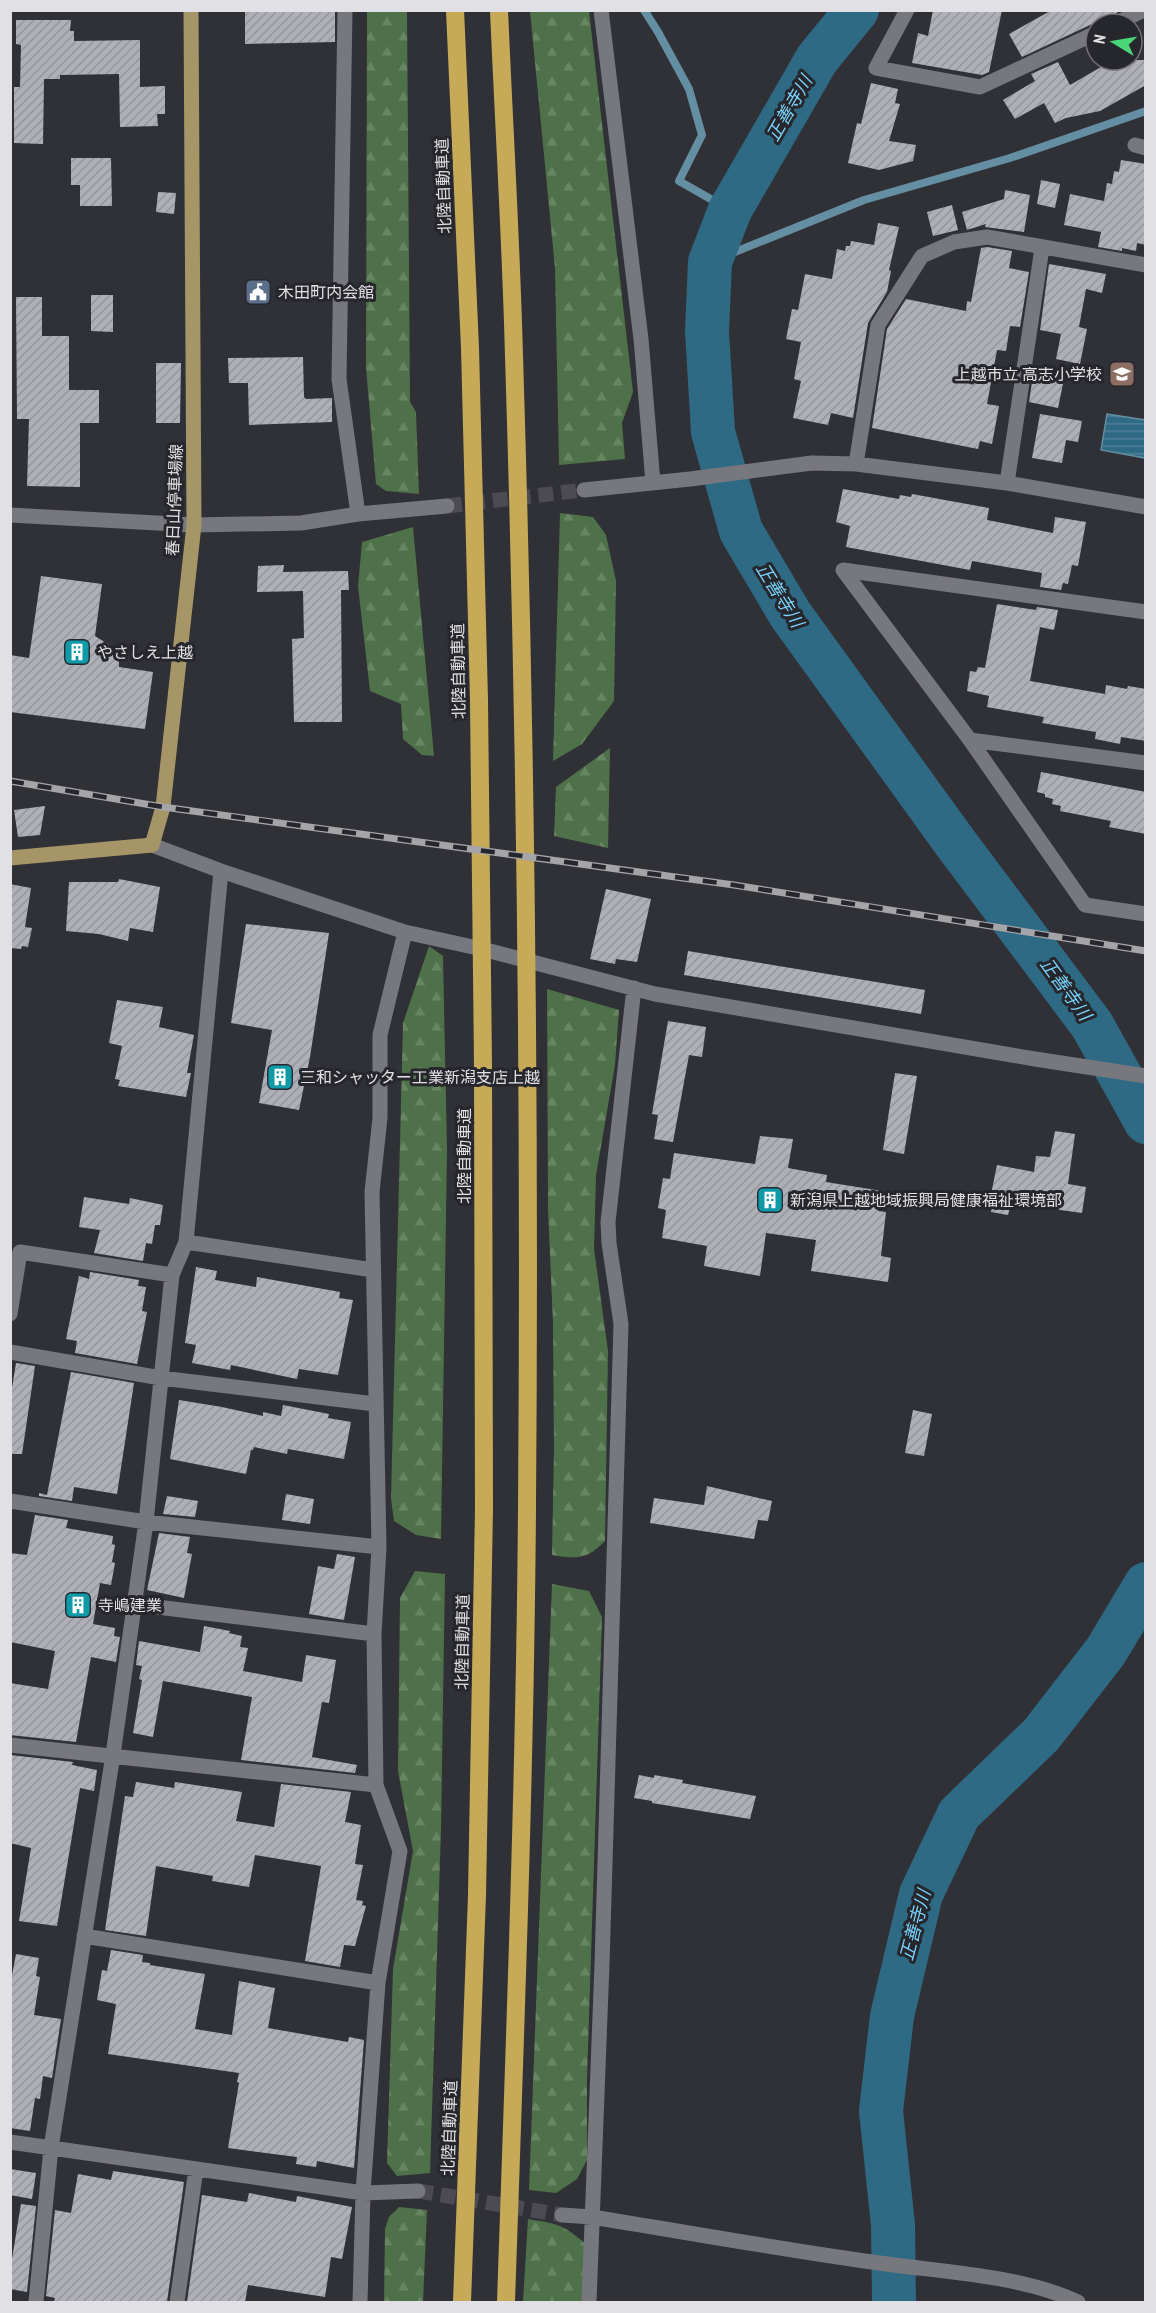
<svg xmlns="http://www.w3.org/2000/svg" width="1156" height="2313" font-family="'PT Sans Narrow','Noto Sans JP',sans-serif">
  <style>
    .forest { fill: url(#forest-firs) }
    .water { fill: url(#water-rules); stroke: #648ea1; stroke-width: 1.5 }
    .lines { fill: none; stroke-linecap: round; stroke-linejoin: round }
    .stream { stroke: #648ea1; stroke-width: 8 }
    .river { stroke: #2f6a84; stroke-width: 44 }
    .building { fill: url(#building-hatch) }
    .minor-tunnel { stroke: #4b4b51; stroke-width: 15; stroke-dasharray: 15 8; stroke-linecap: butt }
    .minor { stroke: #77777e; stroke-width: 15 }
    .major { stroke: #a69667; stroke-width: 15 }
    .highway { stroke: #c6aa57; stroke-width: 18 }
    .rail-casing { stroke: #a4a4a9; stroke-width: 7 }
    .rail { stroke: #26262d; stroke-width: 4.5; stroke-dasharray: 14; stroke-linecap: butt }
    .labels { text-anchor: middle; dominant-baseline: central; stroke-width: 6; stroke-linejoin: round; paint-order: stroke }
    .street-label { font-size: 16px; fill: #e1e1e5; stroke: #26262d }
    .poi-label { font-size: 16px; fill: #e1e1e5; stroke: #26262d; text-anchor: start }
    .water-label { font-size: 18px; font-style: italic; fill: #78d2fa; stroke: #26262d }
  </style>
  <defs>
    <pattern id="forest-firs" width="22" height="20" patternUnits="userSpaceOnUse" patternTransform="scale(1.5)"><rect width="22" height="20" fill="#4f7149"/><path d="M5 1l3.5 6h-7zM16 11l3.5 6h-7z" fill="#688563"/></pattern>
    <pattern id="water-rules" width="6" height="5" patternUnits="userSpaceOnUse" patternTransform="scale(1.5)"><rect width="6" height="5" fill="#2f6a84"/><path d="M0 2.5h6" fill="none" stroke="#4d7f95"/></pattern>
    <pattern id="building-hatch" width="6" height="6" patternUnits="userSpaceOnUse" patternTransform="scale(1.5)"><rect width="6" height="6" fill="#afafb8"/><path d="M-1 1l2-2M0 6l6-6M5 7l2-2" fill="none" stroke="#94949b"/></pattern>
  </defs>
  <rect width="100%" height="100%" fill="#303037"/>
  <path class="forest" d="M367 11H407L410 402 416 412 419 494 386 491 376 484 366 367Z
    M530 11H589L633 392 622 423 625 459 559 465 555 268Z
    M560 513 593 517 606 535 616 581 614 701 582 744 553 761Z
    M413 527 434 756 422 755 403 739 401 704 370 691 358 586 362 542Z
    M610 748 608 848 554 836 556 787Z
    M429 946 443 956 447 1150 441 1539 416 1535 394 1521 391 1499 403 1023Z
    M547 989 619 1010 615 1065 596 1175 594 1249 608 1351 605 1541C587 1560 576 1559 552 1555L554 1448 553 1324 548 1208Z
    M415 1571 445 1574 441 1829 430 2173 397 2176 387 2163 393 1969 413 1851 398 1771 400 1598Z
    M552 1584 589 1591 602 1617 587 2079V2160L577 2179 556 2193 529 2190Z
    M399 2207 427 2210 423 2302H384L385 2229 389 2217Z
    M528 2219C560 2224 564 2225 588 2246L592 2302H523Z"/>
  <path class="water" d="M1107 414 1145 420V458L1101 450Z"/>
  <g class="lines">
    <path class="stream" d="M644 10 658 32 689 89 702 135 679 181 730 210
      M710 262 864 200 1010 158 1146 111"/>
    <path class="river" d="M857 10 817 59 730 210 710 262 707 331 713 432 741 531 790 614 954 841 1092 1025 1146 1122
      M894 2302 893 2225 881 2111 892 2016 921 1894 959 1814 1041 1735 1106 1651 1146 1584"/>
  </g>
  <path class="building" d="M245 10H335V42L245 44Z
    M933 10H1002L989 72 982 75 912 63 918 33 928 36Z
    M1052 10H1121L1100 24H1092L1022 57 1009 34Z
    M16 20H71L70 31H74V41L140 40V87L165 86V114H157L158 126 120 127 119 74 60 75V79H44L43 144 14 143V87H20L21 45 16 44Z
    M1113 60H1146V85L1100 111 1066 118 1055 123 1044 103 1015 119 1003 100 1035 81 1031 74 1058 62 1070 85Z
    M871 83 898 89 895 103 900 104 889 141 916 145 913 161 879 170 848 163 857 123 861 124Z
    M71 158H111L112 206H80V185H71Z
    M1121 160 1146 164V245L1137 243 1136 251 1122 248V251L1098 247 1101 232 1064 225 1070 194 1104 201 1107 183 1112 184 1114 171 1119 172Z
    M1041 180 1060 184 1055 208 1037 204Z
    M1005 190 1030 195 1024 232 985 227 986 224 967 230 962 212 1004 199Z
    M158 192 176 193 174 214 156 212Z
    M952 205 958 230 933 236 927 212Z
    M878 223 899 227 889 270 891 271 887 292 868 323 853 418 831 413 828 425 793 418 801 381 794 379 801 342 786 339 792 309 798 310 805 274 832 279 837 249 845 251 846 246H850L851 241 874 245Z
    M987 247 1012 251 1009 268 1029 272 1020 327 1010 326 1006 351 997 350 987 404 999 406 992 444 980 441 978 449 872 428 887 329 906 299 966 311 967 301 971 302 981 248Z
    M1049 264 1106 274 1102 293 1086 289 1079 327 1087 329 1080 364 1056 359 1061 334 1040 330Z
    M91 295H113V332L91 331Z
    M16 297H42V336H69V390H99V423H80V487L27 486 29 419H17Z
    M303 357 304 397 306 399 332 398V422L249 425 248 383H229L228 358Z
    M156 363H181L180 423H156Z
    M1034 369 1065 374 1058 408 1029 402Z
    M1040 414 1082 421 1078 442 1066 440 1062 463 1032 458Z
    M843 489 899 499 900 495 911 497 912 494 989 508 987 520 1053 533 1055 517 1086 522 1078 566 1072 565 1068 584 1063 583 1061 590 1040 587 1042 573 972 561 970 570 846 547 850 526 836 522Z
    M284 565 283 572 348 571 349 590H341L342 722H294L292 639 304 638 303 591 257 592 258 566Z
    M41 576 102 584 95 636 117 650 119 655V667L153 672 145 729 10 712V655L29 658Z
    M997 604 1036 610 1037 607 1058 610 1054 630 1040 627 1030 681 1105 694 1106 685 1127 689 1128 686 1146 689V741L1121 737 1120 744 1095 739 1096 732 1042 723 1044 717 987 707 989 696 967 691 970 671 976 672 978 667 985 668Z
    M1041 772 1146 792V834L1109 827 1111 821 1060 811 1061 806 1052 804 1053 799 1045 797V794L1037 792Z
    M45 806 40 835 18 837 14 810Z
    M119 879 160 887 153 932 130 928 128 941 99 934 66 931 69 882H118Z
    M10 884 31 888 25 927 32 928 28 947 22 946 21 949 10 948Z
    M606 889 651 899 637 962 616 959 615 964 590 959Z
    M246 924 329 933 310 1057 299 1110 259 1103 272 1030 231 1023Z
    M688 951 925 990 921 1014 684 975Z
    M117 1000 163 1007 159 1027 194 1035 187 1073H191L186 1097 118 1086 120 1080 115 1079 122 1046 109 1043Z
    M668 1021 706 1027 702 1057 689 1055 673 1142 654 1139 658 1115 652 1114Z
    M895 1073 917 1076 904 1154 883 1150Z
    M1055 1131 1075 1134 1068 1184 1086 1187 1082 1213 1011 1203 1008 1215 991 1212 993 1199H990L997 1165 1034 1172 1036 1156 1050 1157Z
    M760 1136 793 1139 788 1168 827 1175 826 1182 882 1191 878 1211 886 1212 881 1256 891 1258 888 1282 811 1271 816 1240 766 1233 760 1276 704 1266 707 1246 662 1238 666 1210 658 1208 663 1178 670 1179 674 1153 755 1164Z
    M84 1197 129 1204 130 1198 163 1205 160 1225H155L152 1244 146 1243 143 1261 94 1253 100 1230 79 1227Z
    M196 1267 217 1271 215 1280 256 1287 257 1277 340 1292 339 1298 353 1300 338 1375 299 1369 297 1379 231 1365 230 1370 192 1363 196 1345 185 1343Z
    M90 1272 139 1280 138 1286 146 1287 142 1311 147 1312 137 1364 75 1353 77 1341 66 1339 79 1276 89 1279Z
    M16 1363 35 1366 22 1454H10V1400Z
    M71 1372 134 1383 117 1494 74 1487 72 1501 39 1496V1493L47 1495Z
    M179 1400 222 1407 263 1416V1412L281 1416 283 1405 329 1414 328 1418 351 1422 344 1459 288 1449 287 1454 254 1447 253 1450H251L246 1474 170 1459Z
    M913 1410 932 1414 924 1456 905 1453Z
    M707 1486 772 1501 768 1521 758 1520 754 1539 650 1523 654 1498 704 1505Z
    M286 1494 314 1499 310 1524 282 1520Z
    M167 1496 198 1501 195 1517 163 1514Z
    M35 1515 68 1520 66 1528 113 1536 112 1544 115 1545 112 1562 115 1563 111 1585 100 1583 93 1624 115 1628 114 1636 120 1637 116 1662 91 1657 76 1742 10 1735V1683L48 1689 55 1651 10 1642V1553L27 1555Z
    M159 1533 190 1537 187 1553 192 1554 184 1598 147 1590Z
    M337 1554 355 1557 344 1620 309 1614 318 1566 334 1569Z
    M204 1626 230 1631 229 1633 242 1636 240 1647 248 1648 243 1671 302 1682 306 1655 336 1660 329 1703 322 1702 312 1757 357 1765 355 1773 241 1760 252 1697 163 1681 153 1737 133 1733 142 1680 139 1679 142 1666 136 1665 139 1641 200 1652Z
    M10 1755 73 1762 72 1765 97 1770 94 1791 80 1788 57 1926 19 1921 31 1848 10 1843Z
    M639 1775 654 1778V1775L683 1780 682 1783 756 1796 750 1819 652 1803V1801L634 1798Z
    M136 1782 174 1788 175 1782 242 1792 236 1821 274 1827 281 1784 351 1792 345 1822 361 1825 355 1864 363 1865 356 1900 363 1901 362 1905 366 1906 355 1946 344 1945 340 1967 305 1961 321 1866 255 1855 249 1887 212 1881 213 1876 156 1866 146 1936 105 1930 125 1796 133 1797Z
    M111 1950 143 1955 142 1962 150 1963V1965L205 1974 195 2029 232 2035 239 1981 275 1988 268 2028 348 2042 349 2037 364 2040 354 2168 317 2161 316 2167 296 2164 297 2157 228 2148 239 2083 237 2082 239 2073 108 2054 116 2004 97 2000 102 1970 107 1971Z
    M16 1954 39 1958 36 1976 40 1977 34 2015 61 2019 52 2078 43 2076 40 2099 35 2098 30 2131 10 2128V1986Z
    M10 2169 36 2173 32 2199 10 2195Z
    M113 2171 184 2182 167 2302H54L55 2298 46 2296 55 2210 71 2213 78 2174 111 2180Z
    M249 2193 296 2202 297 2196 352 2207 342 2259 331 2257 325 2297 248 2285 245 2302H187L202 2195 247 2202Z
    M21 2204 36 2206 27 2292 10 2289V2271Z"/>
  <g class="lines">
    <path class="minor-tunnel" d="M447 506 584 490
      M418 2191 562 2215"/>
    <path class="minor" d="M345 10 339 379 358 514
      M601 10 641 339 653 483
      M907 10 876 68 980 87 1096 33
      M1115 24 1144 10
      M1135 145 1146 148
      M856 464 878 325 922 256 954 242 987 237 1146 265
      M1007 483 1042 248
      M584 490 690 479 812 463 856 464 1007 483 1146 507
      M10 515 194 525 301 523 358 514 447 506
      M970 740 843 570 1146 612
      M1146 763 970 740 1085 905 1146 914
      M152 845 221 871 405 932 482 949 655 994 1035 1059 1146 1076
      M186 1242 373 1270
      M10 1314 20 1252 172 1275
      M10 1352 161 1378 375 1404
      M10 1501 146 1522 379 1547
      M133 1604 374 1634
      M10 1745 376 1785
      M84 1936 378 1983
      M10 2142 363 2193 418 2191
      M562 2215 592 2217C685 2232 779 2249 872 2262 938 2272 1018 2274 1078 2302
      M36 2302 51 2148 113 1755 146 1522 172 1275 186 1242 221 871
      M177 2302 196 2169
      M360 2302 363 2193 378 1983 400 1851 376 1785 374 1634 379 1547 372 1192 380 1118V1035L405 932
      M589 2302 602 1964 621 1324 609 1243 608 1222 634 988"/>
    <path class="major" d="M10 858 152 845 163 807 194 525 191 10"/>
    <path class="highway" d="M455 10 470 348 479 700 483 1066 484 1508 477 1895 462 2302
      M499 10C504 126 511 241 514 356 526 740 530 1124 527 1508 525 1773 515 2038 506 2302"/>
    <defs>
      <path id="rail" d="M10 781 163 807 734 885 1146 951"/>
    </defs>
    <use href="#rail" class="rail-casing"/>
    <use href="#rail" class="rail"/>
  </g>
  <defs>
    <symbol id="civic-square" viewBox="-11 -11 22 22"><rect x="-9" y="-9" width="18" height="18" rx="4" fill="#5c6f8a" stroke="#26262d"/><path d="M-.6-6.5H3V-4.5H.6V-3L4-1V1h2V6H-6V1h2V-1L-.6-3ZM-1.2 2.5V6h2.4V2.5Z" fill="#fff"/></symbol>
    <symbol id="school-square" viewBox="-11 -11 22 22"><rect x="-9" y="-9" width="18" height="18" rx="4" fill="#8d6e63" stroke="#26262d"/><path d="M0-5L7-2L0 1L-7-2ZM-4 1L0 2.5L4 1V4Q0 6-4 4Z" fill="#fff"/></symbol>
    <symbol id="building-square" viewBox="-11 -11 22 22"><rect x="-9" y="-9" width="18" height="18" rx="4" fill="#0f9aa8" stroke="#26262d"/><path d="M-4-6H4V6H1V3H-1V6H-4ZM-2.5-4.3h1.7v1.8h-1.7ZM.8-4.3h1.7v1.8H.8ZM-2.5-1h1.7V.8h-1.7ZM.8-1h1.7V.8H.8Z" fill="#fff"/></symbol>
  </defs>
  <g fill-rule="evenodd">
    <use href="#civic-square" x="243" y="277" width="30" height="30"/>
    <use href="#school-square" x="1107" y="359" width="30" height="30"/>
    <use href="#building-square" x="62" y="637" width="30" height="30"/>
    <use href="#building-square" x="265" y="1062" width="30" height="30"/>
    <use href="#building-square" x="755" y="1185" width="30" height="30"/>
    <use href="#building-square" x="63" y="1590" width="30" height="30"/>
  </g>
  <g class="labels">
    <g class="street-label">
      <text transform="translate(443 186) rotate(-92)">北陸自動車道</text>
      <text transform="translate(174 500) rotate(-88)">春日山停車場線</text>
      <text transform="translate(458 671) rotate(-91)">北陸自動車道</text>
      <text transform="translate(464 1156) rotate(-90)">北陸自動車道</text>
      <text transform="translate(462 1642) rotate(-89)">北陸自動車道</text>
      <text transform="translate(449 2128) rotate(-88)">北陸自動車道</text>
    </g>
    <g class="poi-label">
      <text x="278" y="292">木田町内会館</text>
      <text x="1102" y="374" text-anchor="end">上越市立 高志小学校</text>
      <text x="97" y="652">やさしえ上越</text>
      <text x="300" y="1077">三和シャッター工業新潟支店上越</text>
      <text x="790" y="1200">新潟県上越地域振興局健康福祉環境部</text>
      <text x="98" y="1605">寺嶋建業</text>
    </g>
    <g class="water-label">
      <text transform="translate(789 108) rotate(-60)">正善寺川</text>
      <text transform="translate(780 595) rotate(58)">正善寺川</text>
      <text transform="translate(1066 989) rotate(54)">正善寺川</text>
      <text transform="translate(915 1925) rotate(-75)">正善寺川</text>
    </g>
  </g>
  <rect width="1156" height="2313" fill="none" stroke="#e1e1e5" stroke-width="24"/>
  <g transform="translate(1114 42) rotate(281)"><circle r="28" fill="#26262d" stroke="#717177" stroke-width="1.5"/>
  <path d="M0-4.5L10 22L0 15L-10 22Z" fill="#4bd677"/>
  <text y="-9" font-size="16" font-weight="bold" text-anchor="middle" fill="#e1e1e5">N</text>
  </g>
</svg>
